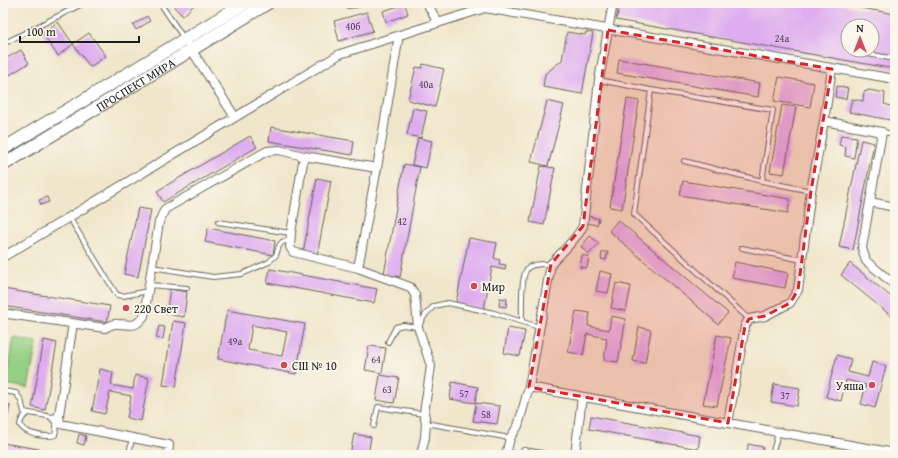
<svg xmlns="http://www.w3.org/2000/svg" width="898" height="458" font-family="'Gentium Book Plus',serif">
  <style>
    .green { fill: #94cf83; stroke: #587650 }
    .building { fill: #deacef; fill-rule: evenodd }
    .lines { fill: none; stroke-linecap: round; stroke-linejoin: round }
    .lane-casing { stroke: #666359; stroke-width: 6 }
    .street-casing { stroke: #666359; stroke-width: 10 }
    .secondary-casing { stroke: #666359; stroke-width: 14 }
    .lane { stroke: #fff; stroke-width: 4 }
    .street { stroke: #fff; stroke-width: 8 }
    .secondary { stroke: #fff; stroke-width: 12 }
    .marked { fill: #d62828; fill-opacity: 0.2; stroke: #d62828; stroke-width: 3; stroke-dasharray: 8 5; stroke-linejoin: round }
    .poi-dot { fill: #d1495b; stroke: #fbf7ec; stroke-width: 1.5 }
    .labels { text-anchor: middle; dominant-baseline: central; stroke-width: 4; stroke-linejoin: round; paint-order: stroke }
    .number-label { font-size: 10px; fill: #4c4051 }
    .street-label { font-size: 12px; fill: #1c1c1c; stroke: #fbf7ec }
    .poi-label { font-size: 12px; fill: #1c1c1c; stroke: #fbf7ec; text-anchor: start }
  </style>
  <rect width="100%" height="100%" fill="#fbf7ec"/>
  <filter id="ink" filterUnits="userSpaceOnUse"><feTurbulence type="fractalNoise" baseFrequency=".025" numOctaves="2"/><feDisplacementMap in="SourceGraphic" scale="8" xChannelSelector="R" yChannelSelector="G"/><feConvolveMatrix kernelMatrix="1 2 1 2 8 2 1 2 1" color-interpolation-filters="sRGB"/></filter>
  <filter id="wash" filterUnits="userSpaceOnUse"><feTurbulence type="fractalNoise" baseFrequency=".012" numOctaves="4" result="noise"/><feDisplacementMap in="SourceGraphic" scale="16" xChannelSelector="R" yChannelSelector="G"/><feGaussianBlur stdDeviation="0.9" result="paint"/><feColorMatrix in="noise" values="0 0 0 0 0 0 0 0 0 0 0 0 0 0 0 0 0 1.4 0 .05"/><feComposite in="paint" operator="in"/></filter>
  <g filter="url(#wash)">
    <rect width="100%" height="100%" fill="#f0e6cb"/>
    <path class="green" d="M14 338 37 342 28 388 6 384Z"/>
    <g id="blocks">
      <path class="building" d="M179 3H196L183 16 174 7Z
        M620 3H832L895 14V69L616 20ZM848 26H872V50H848Z
        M405 4 408 14 386 22 383 11Z
        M367 12 373 31 339 41 334 21Z
        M147 16 150 21 136 30 133 25Z
        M58 22 73 44 58 56 42 33Z
        M567 32 585 35 586 32 593 33 582 94 543 87 545 74 562 60Z
        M89 33 106 56 90 67 73 44Z
        M21 50 29 63 3 79V60Z
        M619 59 760 83 758 97 617 73Z
        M423 64 444 69 435 107 408 100 416 67 422 68Z
        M779 77 814 83 810 107 774 101Z
        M837 86 848 88 846 99 835 97Z
        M869 90 885 93 884 104 895 107V121L849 112 852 99 863 101 864 92Z
        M627 99 639 101 622 209 610 207Z
        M547 101 564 105 548 166 531 162Z
        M782 105 796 107 784 174 770 172Z
        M413 108 427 111 421 138 407 135Z
        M271 127 354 141 352 155 269 141Z
        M841 135 857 137 854 158 845 156 846 147 839 145Z
        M250 136 257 147 163 202 157 191Z
        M418 138 432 141 426 168 412 165Z
        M861 140 874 143 853 250 839 247Z
        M404 164 420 167 400 277 384 274Z
        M541 166 555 168 544 225 530 222Z
        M317 178 331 181 317 256 303 253Z
        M683 181 790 199 788 213 680 195Z
        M47 197 49 202 41 205 39 200Z
        M138 208 151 210 138 277 124 274Z
        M589 216 599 219 597 225 587 223Z
        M618 220 728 313 718 324 609 231Z
        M208 228 275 241 273 255 205 242Z
        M590 236 599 243 589 254 581 247Z
        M469 238 497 243 494 258 500 260 499 264 506 265 505 270 492 267 484 309 456 303Z
        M602 252H608L606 260 601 259Z
        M582 255 589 257 587 268 580 267Z
        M735 262 788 273 785 288 732 278Z
        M850 263 895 300V319L841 275Z
        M270 269 377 289 374 303 267 283Z
        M600 271 612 274 608 293 596 291Z
        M616 283 631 286 626 311 611 308Z
        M3 289 110 306 107 322 3 306Z
        M170 289 187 292 184 317 166 314Z
        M500 298 507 299 506 307 499 306Z
        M227 310 305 324 296 374 218 359ZM252 325 287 332 282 356 248 350Z
        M576 311 590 313 588 326 609 330 611 316 626 319 618 362 604 360 607 338 587 334 583 355 568 352Z
        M173 321 186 323 176 387 163 385Z
        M159 326 165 327 163 339 156 338Z
        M639 327 651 330 645 363 633 361Z
        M508 328 525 331 520 356 504 353Z
        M717 335 731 338 717 406 703 404Z
        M44 340 57 343 45 410 32 407Z
        M369 346 386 348 382 373 365 370Z
        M837 355 851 359 848 372 868 377 872 362 886 366 875 408 861 404 866 385 846 380 841 401 826 397Z
        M100 369 113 372 111 385 133 389 135 375 149 378 141 421 127 418 131 396 110 392 105 414 92 411Z
        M380 375 399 378 394 403 376 400Z
        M452 382 478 387 475 403 450 399Z
        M774 384 800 388 797 406 771 402Z
        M476 403 500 406 497 424 473 421Z
        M3 404 10 405 7 419 3 418Z
        M591 416 700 436 698 449 589 429Z
        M79 434 86 436 84 445 77 443Z
        M354 434 371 437 368 455H350Z
        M3 443 68 454V455H3Z
        M748 444 763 447 761 455H747Z
        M141 452 153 454V455H140Z"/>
    </g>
  </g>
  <g filter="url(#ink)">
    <use href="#blocks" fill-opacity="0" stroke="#666359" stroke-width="1"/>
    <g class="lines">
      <defs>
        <path id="lane" d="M160 3 183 37
          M345 3 348 6 358 5
          M3 44 84 3
          M868 54 895 59
          M599 80 651 90 634 214 749 319
          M651 90 773 110 762 181 811 191
          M882 132 895 134
          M684 161 762 181
          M69 217 117 295 123 296 148 291
          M218 222 291 233
          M742 248 802 260
          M152 267 213 277 242 274 269 262 276 255 279 246 282 242 290 240
          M149 285 187 288
          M522 321C522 310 520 272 529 267 535 263 544 264 551 264
          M388 342 396 327 403 325 418 327 426 314 434 306 448 303 494 313 539 327
          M3 391 16 393 21 400 24 412 53 417 59 415
          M29 413C23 416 21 419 20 425 25 434 45 438 55 435 57 427 57 422 50 417
          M426 423 510 438
          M374 426 378 407 424 414
          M129 455 132 437
          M772 455 778 433
          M855 455 856 447"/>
        <path id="street" d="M427 3 438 23
          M189 46 235 117
          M832 69 824 121 811 191 798 290 790 303 765 316 749 319 745 326 728 423 895 453
          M824 121 882 132 862 248 866 261 895 285
          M377 168 304 156 291 233 290 247 293 252 358 268 377 168 399 35
          M895 207 870 202 895 207
          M3 257 340 54 485 8 895 79
          M358 268 410 287 415 295 418 327 431 366 424 413 426 423 425 437 421 455
          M3 314H8L105 328C109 326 114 323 118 324 132 324 134 329 144 316L159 222 165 209 267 151 279 150 304 156
          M73 323 59 415 60 424 169 445 168 455
          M529 387 551 264 569 245 579 233 583 226 599 80 613 3
          M524 452 542 455
          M506 455 510 438 518 426 529 387 728 423
          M575 455 582 397"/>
        <g id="secondary">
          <path d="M3 149 245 3"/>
          <path id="s1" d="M3 165 268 3"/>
        </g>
      </defs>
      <use href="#lane" class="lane-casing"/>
      <use href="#street" class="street-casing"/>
      <use href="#secondary" class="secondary-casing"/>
      <use href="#lane" class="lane"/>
      <use href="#street" class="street"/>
      <use href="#secondary" class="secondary"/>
    </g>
  </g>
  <path class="marked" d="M608 30 832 69 811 191 798 290 790 303 765 316 749 319 745 326 728 423 529 387 551 264 583 226Z"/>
  <g class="poi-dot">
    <circle cx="474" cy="286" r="4"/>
    <circle cx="126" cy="308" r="4"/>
    <circle cx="284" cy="365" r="4"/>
    <circle cx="872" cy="385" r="4"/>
  </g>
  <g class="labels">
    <g class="number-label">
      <text x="353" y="26">40б</text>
      <text x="782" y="38">24а</text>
      <text x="426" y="84">40а</text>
      <text x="402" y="221">42</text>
      <text x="235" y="341">49а</text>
      <text x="376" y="359">64</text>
      <text x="387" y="389">63</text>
      <text x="464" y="393">57</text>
      <text x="785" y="395">37</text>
      <text x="486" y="414">58</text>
    </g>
    <g class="street-label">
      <text stroke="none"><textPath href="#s1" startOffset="155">ПРОСПЕКТ МИРА</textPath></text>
    </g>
    <g class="poi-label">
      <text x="482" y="286">Мир</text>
      <text x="134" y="308">220 Свет</text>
      <text x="292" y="365">СШ № 10</text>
      <text x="864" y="385" text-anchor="end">Уяша</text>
    </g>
  </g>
  <rect width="898" height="458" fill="none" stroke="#fbf7ec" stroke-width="16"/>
  <g transform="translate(860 38)"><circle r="19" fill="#fbf7ec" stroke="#a29f99"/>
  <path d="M0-3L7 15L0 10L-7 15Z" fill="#d1495b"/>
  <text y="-6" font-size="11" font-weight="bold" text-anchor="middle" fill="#1c1c1c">N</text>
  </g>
  <path d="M20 36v6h119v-6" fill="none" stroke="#1c1c1c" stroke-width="2"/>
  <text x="26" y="36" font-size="12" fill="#1c1c1c" stroke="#fbf7ec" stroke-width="3" paint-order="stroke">100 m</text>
</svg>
